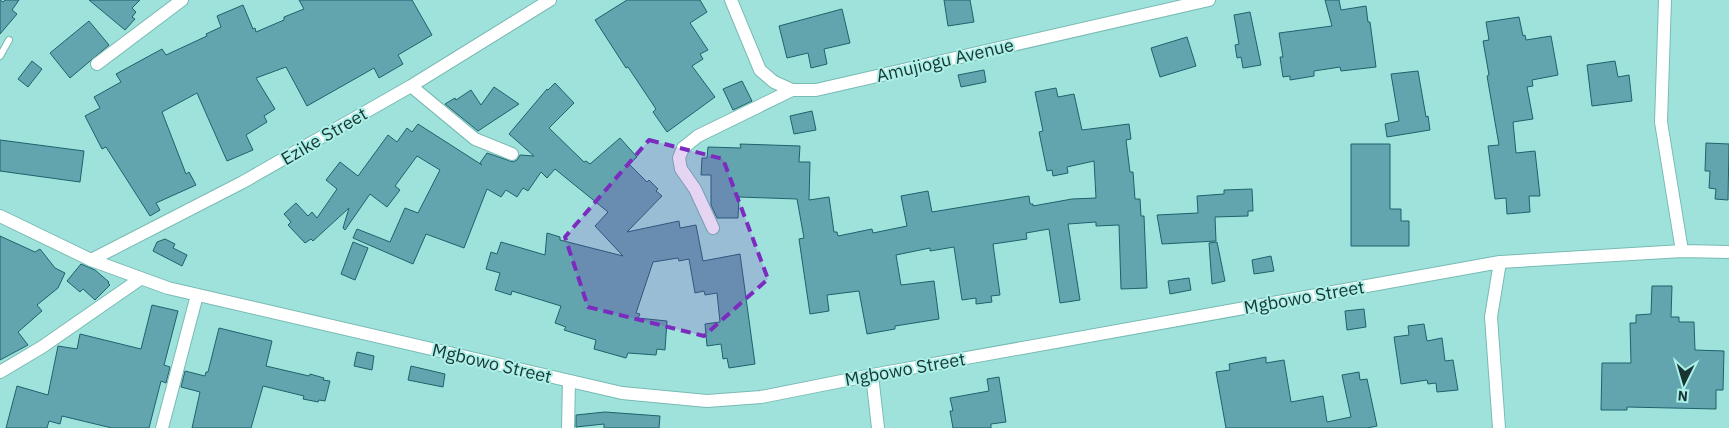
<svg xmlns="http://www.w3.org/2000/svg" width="1729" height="428" font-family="'IBM Plex Sans',sans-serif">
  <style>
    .building { fill: #63a5ae; stroke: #1d636c }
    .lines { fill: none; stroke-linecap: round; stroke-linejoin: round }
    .lane-casing { stroke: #78bbb4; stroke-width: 8 }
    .street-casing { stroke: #78bbb4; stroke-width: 14 }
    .lane { stroke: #fff; stroke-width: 6 }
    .street { stroke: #fff; stroke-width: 12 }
    .marked { fill: #7b2cbf; fill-opacity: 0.2; stroke: #7b2cbf; stroke-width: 4; stroke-dasharray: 10 6; stroke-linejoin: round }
    .labels { text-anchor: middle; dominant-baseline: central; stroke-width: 4; stroke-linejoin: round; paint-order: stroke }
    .street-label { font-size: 18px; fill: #193532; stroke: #acf0e8 }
  </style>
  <rect width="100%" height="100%" fill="#9fe2db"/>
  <path class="building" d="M0 0 3 2 5 0H19L12 10 17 14 0 34Z
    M89 0H140L132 8 136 12 132 17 135 19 125 30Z
    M299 0H412L432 35 398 55 403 64 379 78 374 68 307 106 286 67 256 78 275 109 264 116 267 122 246 135 253 150 227 161 197 93 162 112 186 174 189 172 196 185 156 203 160 210 150 216 106 147 102 149 85 116 100 108 94 97 121 82 116 74 162 49 166 55 207 36 206 34 221 27 217 16 243 5 253 29 255 28 256 32 284 20V17L304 9Z
    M627 0H700L707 12 690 23 708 50 700 54 703 59 692 66 715 97 667 132 653 112 656 109 628 67 626 68 595 20Z
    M944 0H970L974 22 948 26Z
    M1325 0H1339L1341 10 1366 6 1368 22H1370L1376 67 1341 71 1340 67 1314 71V76L1290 80V76L1283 77 1280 57H1283L1279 33 1332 26Z
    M842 9 850 43 824 49 827 64 811 68 808 53 787 58 779 26Z
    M1250 12 1261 65 1243 68 1241 57 1237 58 1235 45 1239 44 1234 15Z
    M1519 17 1523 36 1525 35 1526 40 1551 36 1558 75 1532 80 1533 86 1527 87 1533 119 1513 122 1516 153 1535 151 1540 196H1529L1530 212 1507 214 1506 198 1495 199 1488 146 1499 145 1487 76 1489 75 1483 41 1489 40 1486 22Z
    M89 21 109 45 70 78 50 53Z
    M1187 37 1196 66 1160 77 1151 48Z
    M32 61 42 69 28 87 18 79Z
    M1615 61 1618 77 1629 75 1632 101 1592 106 1587 65Z
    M984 70 986 82 961 87 958 75Z
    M1418 71 1426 117 1428 116 1430 130 1387 137 1385 124 1399 121 1391 74Z
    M742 81 752 101 733 110 723 89Z
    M555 83 574 103 549 128 584 162 586 161 590 164 620 138 637 157 629 164 647 182 649 180 658 189 656 191 662 196 627 232 679 221 680 228 696 225 703 261 740 254 755 364 729 368 727 358 723 359 721 344 707 346 705 324 720 322 717 293 705 295 704 291 695 293 689 259 679 261 678 258 653 262 636 313 640 314 638 318 667 321 665 350 657 349 656 355 628 353 626 358 594 349 596 340 564 330 566 327 555 323 561 306 512 291 511 295 495 290 500 273 486 269 491 252 497 254 501 242 545 255 547 233 560 237V240L623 256 595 226 608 212 555 169 547 178 541 172 528 191 523 188 517 197 506 190 501 197 487 189 464 248 426 234 413 264 353 238 357 229 390 242 405 208 418 213 440 170 417 156 395 186 400 190 387 207 370 194 345 230 343 228 349 208 313 241 311 239 305 243 288 225 291 222 284 214 296 203 308 216 312 212 317 218 337 189 326 180 340 162 358 176 388 135 397 142 407 128 412 132 418 124 482 165 480 163 487 153 513 162 517 160 520 155 534 156 509 134 547 89 548 90Z
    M494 87 519 104 478 131 445 104 455 98 456 100 471 90 481 105Z
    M1056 88 1058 97 1074 94 1082 130 1129 124 1131 139 1126 140 1130 172H1133L1135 199H1140L1141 216H1144L1147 288 1121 289 1119 225 1096 226V222L1068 224 1080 300 1060 303 1049 229 1026 233 1027 239 993 244 1000 295 991 296 992 302 976 304V298L962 300 954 247 930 251V248L896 255 901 285 934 281 939 319 895 326V329L867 334 859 291 827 295 829 311 810 314 799 239 804 238 797 199 739 197 738 218H717L711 205V175H701L702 158H707L708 147 741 148 740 144 800 146 799 162H810L809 200 829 197 834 232H837L838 236 872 229 873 233 907 226 901 196 928 191 932 212 1029 196 1030 204H1033V206L1072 199 1096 198 1094 161 1067 167 1068 173 1053 176 1052 170 1047 171 1039 132 1043 131 1035 92Z
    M812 111 816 130 794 134 790 116Z
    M0 140 84 151 80 182 0 171Z
    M1706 143 1729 144 1728 200 1715 199 1716 189 1709 188 1710 171H1705Z
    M1351 144H1390V209H1401V221H1409V246H1351Z
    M1252 189 1253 211H1248V216L1215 217 1216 241 1162 244 1157 215 1198 213 1197 196 1224 194V190Z
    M0 236 35 252 40 249 55 268 65 273 58 288 37 305 42 311 18 332 28 345 0 360Z
    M165 239 175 244 173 248 187 255 182 266 153 251 157 242Z
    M353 242 368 248 355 280 341 274Z
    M1217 242 1225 281 1212 284 1209 243Z
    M1271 256 1274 271 1254 274 1252 260Z
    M81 264 95 270 109 282 108 283 110 285 95 300 83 289 80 292 67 281Z
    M1189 278 1191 290 1170 294 1168 281Z
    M1652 286H1672L1671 317H1679V322H1694L1695 350 1724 351 1723 390H1716V409L1627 407V410H1601L1602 363H1631L1630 323H1636V315L1651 314Z
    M152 305 178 311 164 365 170 367 166 383 161 381 149 428H112L62 416 60 424 49 421 47 428H6L17 386 48 395 58 346 77 349 80 334 141 349Z
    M1364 309 1366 327 1347 330 1345 311Z
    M1424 324 1427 341 1442 338 1445 361 1453 360 1458 390 1437 392 1436 383 1428 384 1427 380 1401 384 1394 337 1409 335 1408 326Z
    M219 328 272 341 266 366 309 376 310 374 324 378 323 380 330 381 325 401 319 400 318 402 303 399 304 396 263 386 251 428H192L200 392 181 387 185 371 205 376 206 372H208Z
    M357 352 374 356 372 370 354 366Z
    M1266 357V363L1284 360 1291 402 1323 396 1327 422 1351 417 1342 375 1359 372 1360 380 1367 379 1377 426 1367 428H1226L1216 372 1230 370 1229 364Z
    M411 366 445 374 443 387 408 380Z
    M999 377 1006 422 991 424V428H953L950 411H953L950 398 989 391 987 379Z
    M605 412 660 416 659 428H604V424L576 427V415Z"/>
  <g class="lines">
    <defs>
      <path id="lane" d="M0 56 9 40"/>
      <path id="street" d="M731 0 760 70 774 82 792 90H816L1209 0
        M1665 0 1661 122 1682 251
        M97 64 182 0
        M411 86 475 139 512 154
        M0 216 91 260 168 288 622 393 707 401 761 397 872 375 1500 262 1682 251 1729 252
        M713 228 695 189 681 169 679 158 683 148 698 136 792 90
        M91 260 243 182 411 86 550 0
        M0 372 42 347 140 279
        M872 375 878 428
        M162 428 197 295
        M568 428 569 381
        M1499 428 1491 317 1500 262"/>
    </defs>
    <use href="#lane" class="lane-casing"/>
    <use href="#street" class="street-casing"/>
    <use href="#lane" class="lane"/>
    <use href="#street" class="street"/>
  </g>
  <path class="marked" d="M649 140 723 159 768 279 704 336 588 307 565 237Z"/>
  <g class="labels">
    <g class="street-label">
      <text transform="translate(945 60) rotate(-13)">Amujiogu Avenue</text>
      <text transform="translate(324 136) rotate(-30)">Ezike Street</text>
      <text transform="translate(1304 297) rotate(-10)">Mgbowo Street</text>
      <text transform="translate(492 363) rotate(13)">Mgbowo Street</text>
      <text transform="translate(905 369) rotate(-10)">Mgbowo Street</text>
    </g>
  </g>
  <g transform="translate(1684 383) rotate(185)" stroke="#acf0e8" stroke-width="4" paint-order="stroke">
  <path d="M0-4L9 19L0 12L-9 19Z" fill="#193532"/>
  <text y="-8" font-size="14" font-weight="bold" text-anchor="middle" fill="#193532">N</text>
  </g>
</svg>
